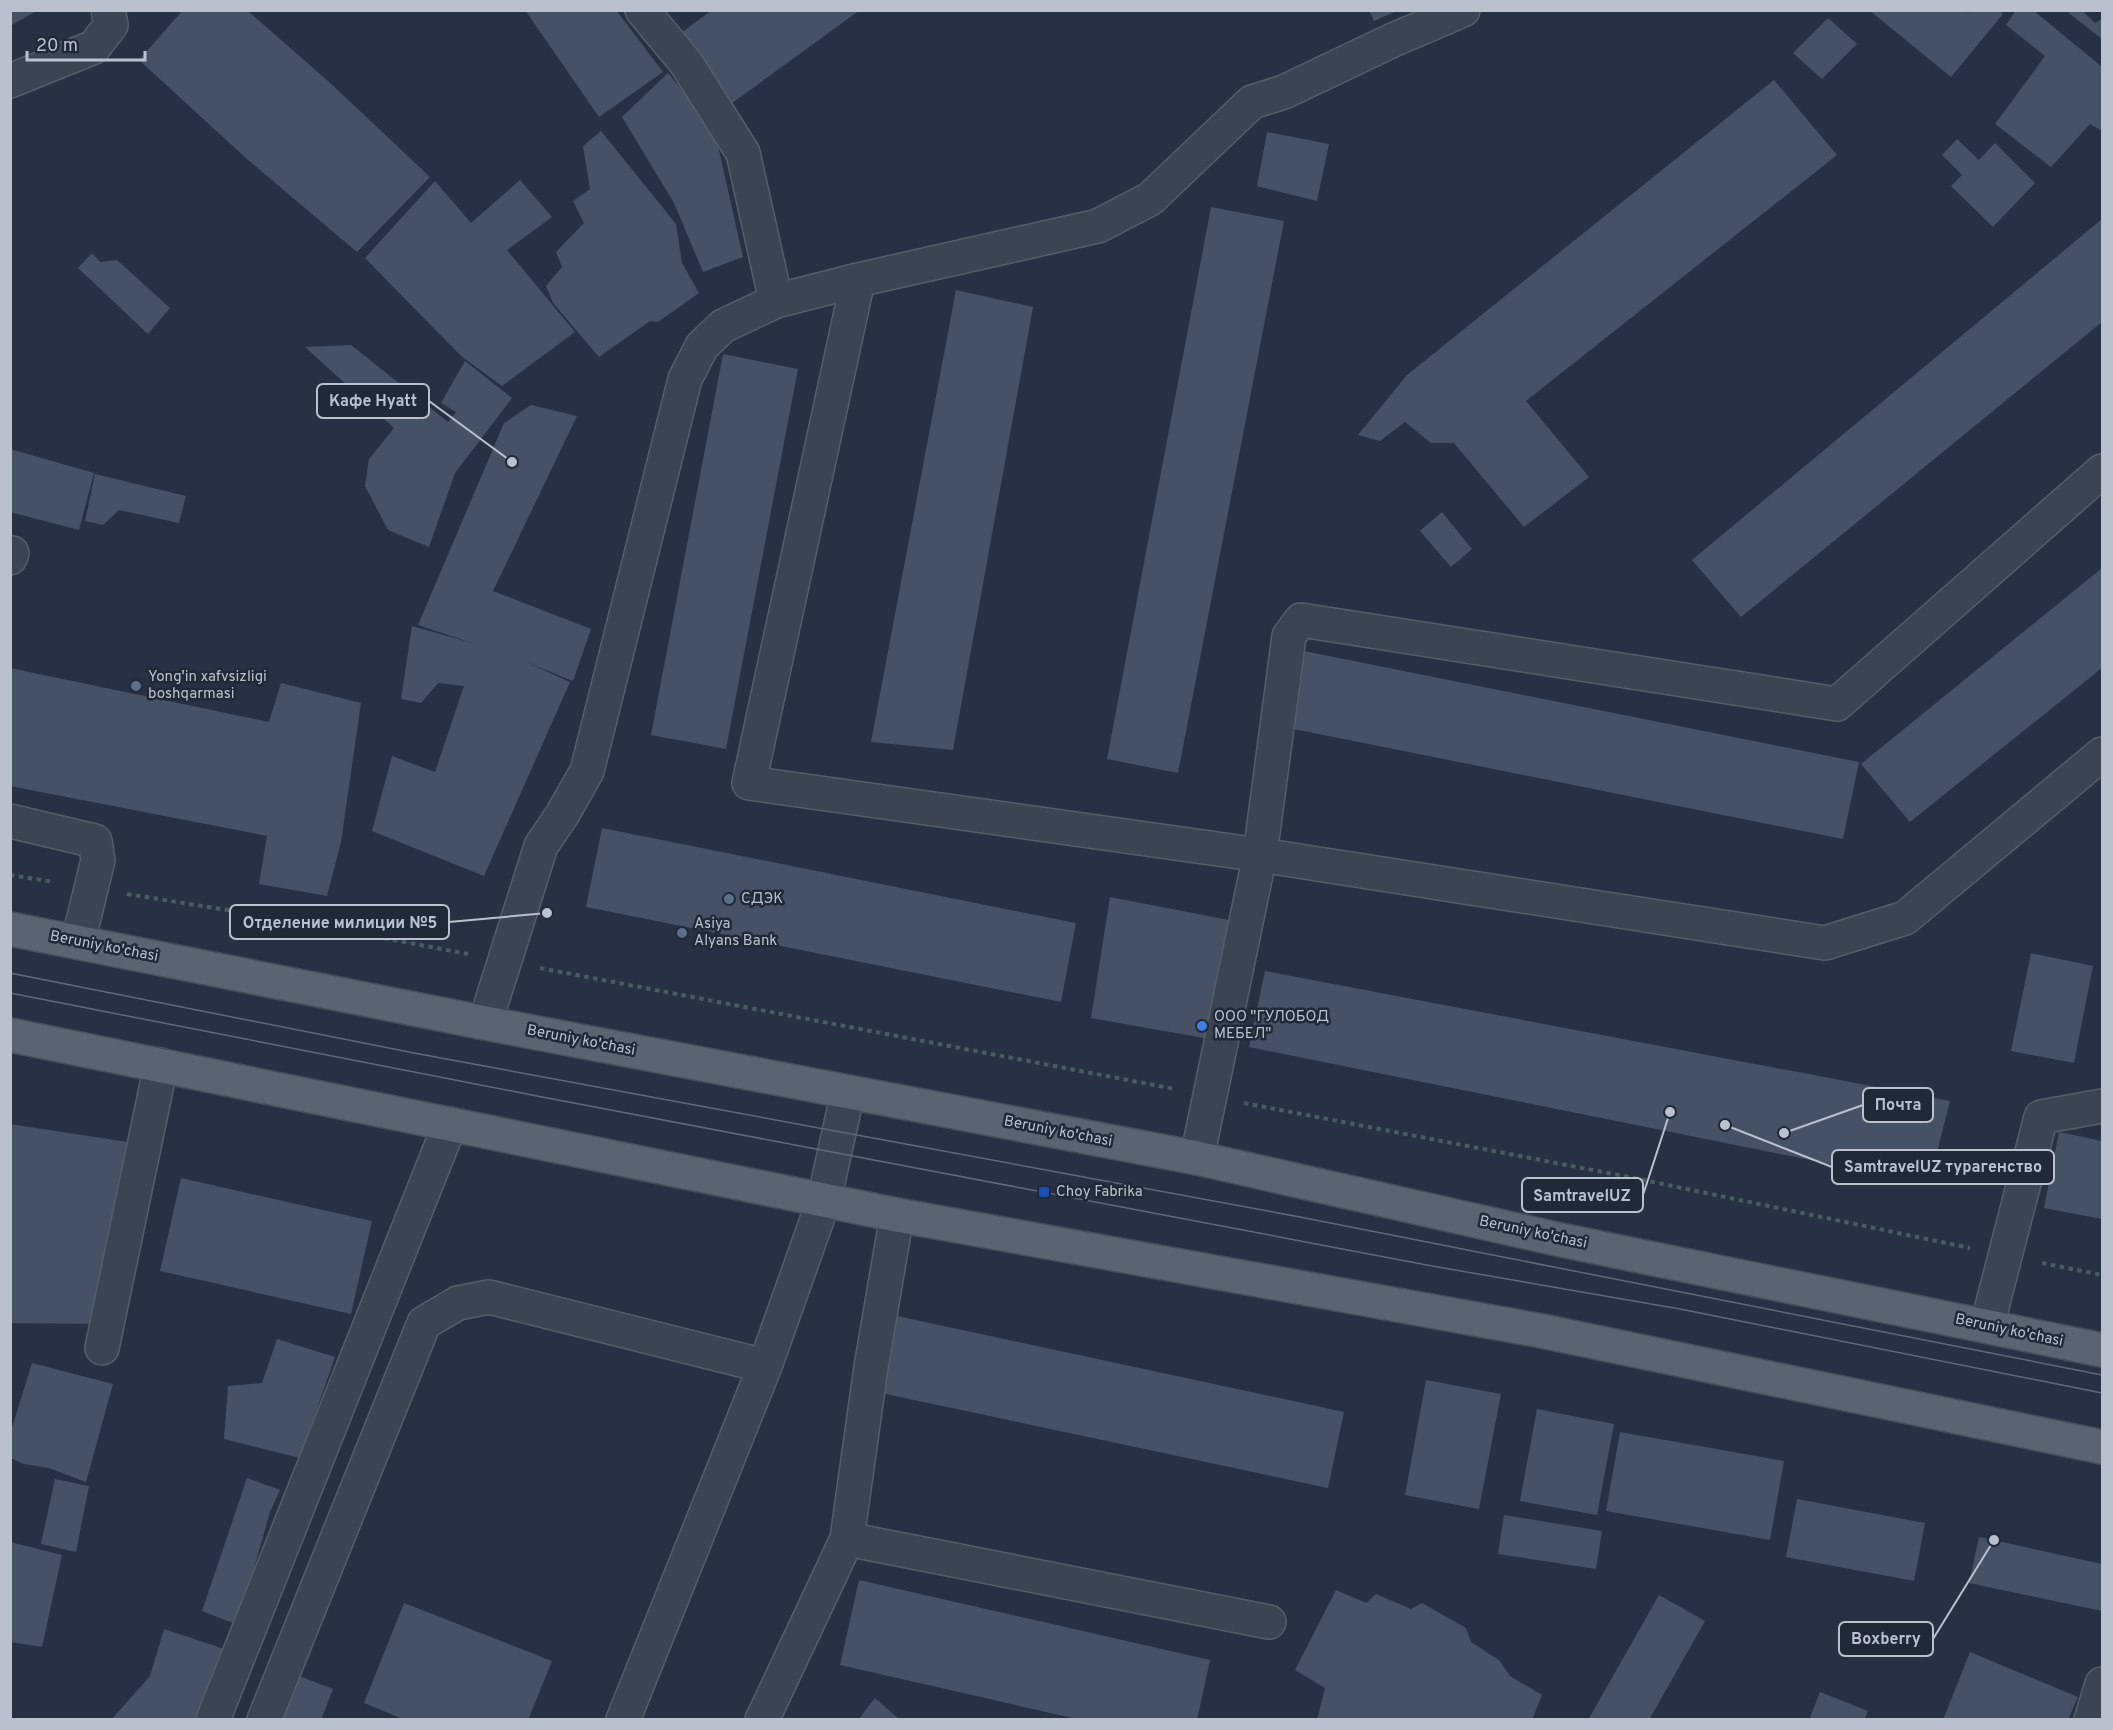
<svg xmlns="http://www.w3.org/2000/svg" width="2113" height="1730" font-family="Overpass,sans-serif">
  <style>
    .building { fill: #475165 }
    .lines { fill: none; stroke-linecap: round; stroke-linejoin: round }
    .minor-casing { stroke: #555c6a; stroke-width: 36 }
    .major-casing { stroke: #464d5c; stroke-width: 36 }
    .path { stroke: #485c61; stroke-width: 4; stroke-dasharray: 4.5 4.5; stroke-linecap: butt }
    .minor { stroke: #3c4453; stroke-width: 33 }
    .major { stroke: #5b6373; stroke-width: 33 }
    .tram { stroke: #5f687a; stroke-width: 1.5 }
    .service-dot { fill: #5c6f8a; stroke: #212939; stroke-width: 2 }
    .shop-dot { fill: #3f7fe0; stroke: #212939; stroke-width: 2 }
    .transit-dot { fill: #1a4fb4; stroke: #212939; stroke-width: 2 }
    .labels { text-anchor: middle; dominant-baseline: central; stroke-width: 5; stroke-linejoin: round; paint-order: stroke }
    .poi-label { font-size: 15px; fill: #bac0cd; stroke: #212939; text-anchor: start }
    .street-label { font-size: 15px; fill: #bac0cd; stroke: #212939 }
    .leader { fill: none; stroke: #bac0cd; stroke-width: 2 }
    .callout-dot { fill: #bac0cd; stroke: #212939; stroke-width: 2 }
    .callout { fill: #212939; stroke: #bac0cd; stroke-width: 2 }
    .callout-label { font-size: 16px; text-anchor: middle; font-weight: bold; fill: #bac0cd }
  </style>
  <rect width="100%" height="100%" fill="#283143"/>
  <path class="building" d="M10 10H38L10 26Z
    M183 10H247L328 81 430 177 357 252 247 159 139 60Z
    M525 10H616L663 72 599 117Z
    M712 10H860L724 109 673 39Z
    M1369 10H1399L1374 21Z
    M1869 10H1965L1968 13 1971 10H1999L2003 14 1951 77Z
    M2016 10H2033L2102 67V131L2090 124 2051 167 1995 124 2045 56 2006 25Z
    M2065 10H2082L2095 23 2102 19V39Z
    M1828 18 1857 44 1822 79 1793 53Z
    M668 73 714 128 743 257 703 272 674 203 622 117Z
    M1774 80 1837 155 1526 401 1589 477 1524 527 1454 443H1431L1405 422 1380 441 1358 435 1407 375Z
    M601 131 676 224 682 263 699 293 658 322 650 321 599 357 553 303 546 286 562 267 556 252 584 223 573 201 590 189 583 146Z
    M1267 132 1329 144 1317 201 1257 186Z
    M1957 139 1979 160 1995 143 2035 183 1993 227 1951 186 1962 175 1942 155Z
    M520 180 552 217 507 250 575 332 502 386 461 356 365 258 435 181 471 223Z
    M1211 207 1284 221 1178 773 1107 759Z
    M2102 219V322L1741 617 1692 560Z
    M92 253 100 262 117 260 170 308 148 334 78 268Z
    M956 290 1033 307 953 750 871 742Z
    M351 345 448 422 456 412 441 403 465 361 512 398 455 473 429 547 388 530 365 486 369 459 394 428 305 347Z
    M723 354 798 369 726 749 651 735Z
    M531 405 577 416 493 591 591 629 573 681 526 662 570 682 484 876 372 831 392 756 435 772 464 686 438 683 421 703 401 699 412 626 472 643 418 625 504 423Z
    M10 449 94 473 79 530 10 512Z
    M95 474 186 496 179 523 119 510 103 525 85 521Z
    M1442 512 1472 549 1451 567 1420 531Z
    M2102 568V668L1910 822 1861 764Z
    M1304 651 1859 762 1843 839 1289 728Z
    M10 668 269 722 281 683 361 703 341 842 327 896 259 884 267 836 10 786Z
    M602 828 1076 923 1061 1002 586 907Z
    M1110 897 1239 922 1215 1040 1091 1018Z
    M2031 953 2093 966 2074 1063 2011 1051Z
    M1265 971 1950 1101 1929 1184 1249 1047Z
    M10 1124 134 1143 95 1324 10 1323Z
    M2059 1132 2102 1141V1219L2044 1208Z
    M181 1178 372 1221 351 1314 160 1271Z
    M897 1316 1344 1412 1328 1488 881 1393Z
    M277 1339 335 1357 300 1458 224 1439 228 1386 262 1383Z
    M32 1363 113 1384 86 1482 49 1468 24 1464 10 1458V1434Z
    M1426 1380 1501 1394 1479 1509 1405 1495Z
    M1537 1409 1614 1424 1597 1515 1520 1501Z
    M1620 1432 1784 1461 1770 1540 1606 1511Z
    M247 1478 280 1490 270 1512 238 1625 202 1611Z
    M55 1479 89 1486 76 1552 41 1544Z
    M1797 1499 1925 1523 1914 1581 1786 1557Z
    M1504 1515 1602 1531 1596 1569 1498 1554Z
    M1979 1537 2102 1564V1611L1969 1583Z
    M10 1542 62 1555 42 1647 10 1642Z
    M859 1580 1210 1660 1197 1720H1081L840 1665Z
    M1336 1590 1366 1603 1376 1594 1411 1609 1422 1603 1466 1628 1471 1642 1499 1660 1510 1676 1542 1695 1532 1720H1317L1325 1688 1295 1670Z
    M1659 1595 1705 1621 1649 1720H1588Z
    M404 1603 552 1661 528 1720H405L364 1703Z
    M164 1629 224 1649 194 1720H111L150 1676Z
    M1970 1652 2078 1697 2068 1720H1943Z
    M299 1676 333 1689 321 1720H282Z
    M1820 1692 1868 1711 1864 1720H1809Z
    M875 1698 900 1720H858Z"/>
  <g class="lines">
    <defs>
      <path id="minor" d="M642 10 686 63 743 153 776 301
        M10 81 94 47 111 25 108 10
        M858 280 749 783 1260 855 1825 943 1905 918 2102 754
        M10 558 12 553
        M10 821 95 841 98 860 78 942
        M485 1023 541 846 562 815 587 771 685 379 702 346 723 326 776 301 858 280 1098 226 1150 199 1252 102 1284 92 1393 40 1463 10
        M1197 1158 1260 855 1289 636 1301 620 1837 704 2102 471
        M1987 1326 2041 1117 2102 1106
        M102 1348 161 1065
        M847 1539 1269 1622
        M213 1720 450 1124
        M264 1720 424 1323 458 1303 489 1297 765 1366
        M623 1720 765 1366 824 1200 848 1092
        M762 1720 847 1539 871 1367 897 1215
        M2091 1720 2102 1684"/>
      <path id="major" d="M10 929 485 1023 1197 1158 1561 1240 2102 1350
        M10 1035 897 1215 1542 1331 2102 1447"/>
    </defs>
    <use href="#minor" class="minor-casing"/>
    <use href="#major" class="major-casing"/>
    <path class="path" d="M10 875 54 882
      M127 894 277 918 468 954
      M540 968 1175 1089
      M1244 1103 1634 1178 1970 1248
      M2042 1263 2102 1275"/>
    <use href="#minor" class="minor"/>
    <use href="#major" class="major"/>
    <path class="tram" d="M10 973 414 1053 1300 1217 2102 1375
      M10 993 537 1096 1432 1266 1680 1309 2102 1393"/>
  </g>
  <g class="service-dot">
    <circle cx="136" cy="686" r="6"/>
    <circle cx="729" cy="899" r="6"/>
    <circle cx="682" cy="933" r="6"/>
  </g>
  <circle class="shop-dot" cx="1202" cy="1026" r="6"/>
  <rect class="transit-dot" x="1038" y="1186" width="12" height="12" rx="3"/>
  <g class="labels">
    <g class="poi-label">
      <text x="148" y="677">Yong'in xafvsizligi<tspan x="148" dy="17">boshqarmasi</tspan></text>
      <text x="741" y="899">СДЭК</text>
      <text x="694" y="924">Asiya<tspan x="694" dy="17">Alyans Bank</tspan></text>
      <text x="1214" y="1017">ООО "ГУЛОБОД<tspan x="1214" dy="17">МЕБЕЛ"</tspan></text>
      <text x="1056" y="1192">Choy Fabrika</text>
    </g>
    <g class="street-label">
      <text transform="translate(104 947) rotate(11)">Beruniy ko'chasi</text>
      <text transform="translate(581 1041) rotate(11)">Beruniy ko'chasi</text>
      <text transform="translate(1058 1132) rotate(11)">Beruniy ko'chasi</text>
      <text transform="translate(1533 1233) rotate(12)">Beruniy ko'chasi</text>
      <text transform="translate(2009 1331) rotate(12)">Beruniy ko'chasi</text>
    </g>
  </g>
  <path class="leader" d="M512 462L429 401M547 913L449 922M1784 1133L1863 1105M1725 1125L1832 1167M1670 1112L1643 1195M1994 1540L1933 1639"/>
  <g class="callout-dot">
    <circle cx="512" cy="462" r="6"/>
    <circle cx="547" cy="913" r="6"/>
    <circle cx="1784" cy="1133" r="6"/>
    <circle cx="1725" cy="1125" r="6"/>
    <circle cx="1670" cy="1112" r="6"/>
    <circle cx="1994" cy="1540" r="6"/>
  </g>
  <g class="callout">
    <rect x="317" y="384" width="112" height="34" rx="6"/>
    <rect x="230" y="905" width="219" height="34" rx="6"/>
    <rect x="1863" y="1088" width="70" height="34" rx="6"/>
    <rect x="1832" y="1150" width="222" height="34" rx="6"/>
    <rect x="1522" y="1178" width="121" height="34" rx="6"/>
    <rect x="1839" y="1622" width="94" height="34" rx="6"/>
  </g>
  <g class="callout-label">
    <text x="373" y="406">Кафе Hyatt</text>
    <text x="340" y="928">Отделение милиции №5</text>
    <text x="1898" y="1110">Почта</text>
    <text x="1943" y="1172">SamtravelUZ турагенство</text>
    <text x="1582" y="1201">SamtravelUZ</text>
    <text x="1886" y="1644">Boxberry</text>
  </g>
  <rect width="2113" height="1730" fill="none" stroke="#bac0cd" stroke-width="24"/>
  <path d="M27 51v9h118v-9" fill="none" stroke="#bac0cd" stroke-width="3"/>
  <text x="36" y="51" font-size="18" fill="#bac0cd" stroke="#212939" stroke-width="4.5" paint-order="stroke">20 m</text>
</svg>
